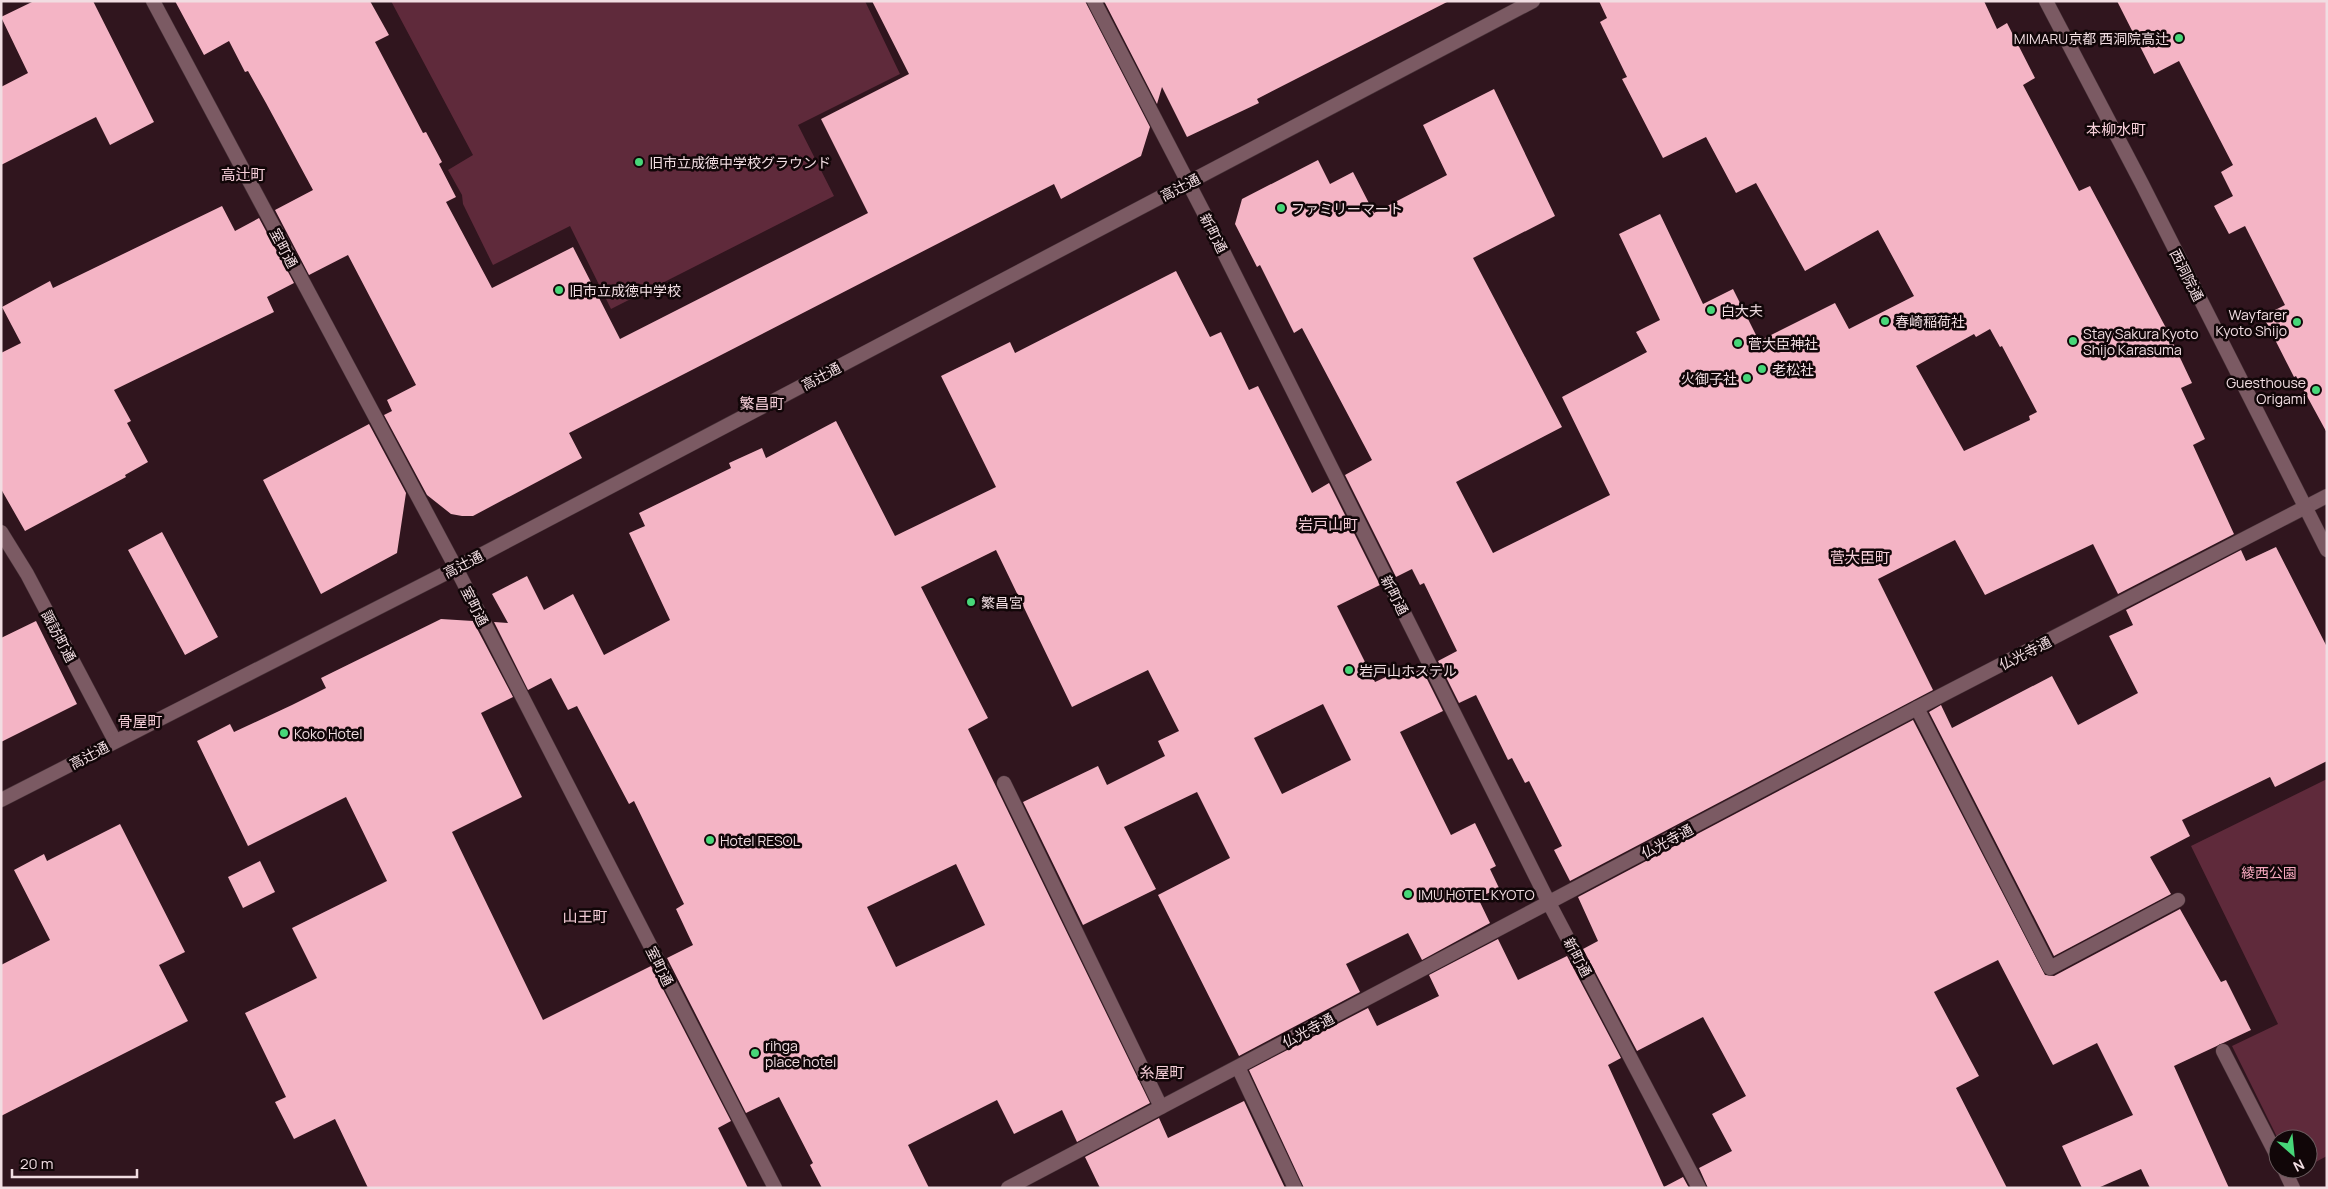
<svg xmlns="http://www.w3.org/2000/svg" width="2328" height="1189" font-family="Manrope,'Noto Sans JP',sans-serif">
  <style>
    .green { fill: #5f2a3b }
    .building { fill: #f4b4c5; fill-rule: evenodd }
    .lines { fill: none; stroke-linecap: round; stroke-linejoin: round }
    .service-casing { stroke: #473238; stroke-width: 15 }
    .minor-casing { stroke: #473238; stroke-width: 15 }
    .tertiary-casing { stroke: #473238; stroke-width: 15 }
    .service { stroke: #7b5a63; stroke-width: 14 }
    .minor { stroke: #7b5a63; stroke-width: 14 }
    .tertiary { stroke: #7b5a63; stroke-width: 14 }
    .poi-dot { fill: #47d779; stroke: #110608; stroke-width: 2 }
    .labels { text-anchor: middle; dominant-baseline: central; stroke-width: 5; stroke-linejoin: round; paint-order: stroke }
    .poi-label { font-size: 14px; fill: #f1dde2; stroke: #110608; text-anchor: start }
    .street-label { font-size: 14px; fill: #f1dde2; stroke: #110608 }
    .park-label { font-size: 14px; fill: #f6a8be; stroke: #110608 }
    .neighbourhood-label { font-size: 15px; fill: #f5ced8; stroke: #110608 }
  </style>
  <rect width="100%" height="100%" fill="#30151e"/>
  <path class="green" d="M391 1H865L900 74 798 125 834 196 611 309 570 226 493 265 463 204 462 195 448 170 473 155Z
    M2327 779V1156L2308 1166V1139H2278L2232 1046 2278 1024 2191 846Z"/>
  <path class="building" d="M34 1H93L154 122 110 145 96 117 1 165V87L28 73 1 17Z
    M175 1H370L389 35 375 42 423 133 426 132 442 162 439 164 456 197 446 202 492 288 573 247 620 339 868 213 821 119 909 74 872 1H1085L1150 127 1141 156 1061 199 1054 184 569 433 582 458 473 516H462L451 514 427 495 384 415 392 411 387 400 416 385 348 255 309 275 275 210 313 190 266 103 248 71 245 72 229 41 204 55Z
    M1104 1H1449L1257 99 1259 103 1187 137 1162 87 1157 104Z
    M1599 1H1984L1997 29 2007 23 2035 78 2023 85 2079 191 2090 186 2165 326 2192 383 2181 388 2205 439 2193 445 2234 534 2118 594 2093 544 1985 595 1955 540 1878 579 1933 690 1570 881 1554 850 1562 846 1529 781 1525 783 1512 758 1508 760 1476 695 1459 703 1438 661 1457 651 1424 583 1420 585 1412 569 1396 577 1345 475 1372 460 1302 328 1294 333 1260 265 1257 267 1235 224 1242 199 1318 160 1330 184 1353 172 1374 213 1447 175 1423 125 1494 89 1555 216 1473 258 1562 427 1456 482 1493 553 1610 495 1562 397 1647 352 1636 332 1660 320 1619 234 1660 214 1703 304 1733 289 1759 341 1835 303 1849 329 1914 296 1878 230 1805 271 1756 183 1736 193 1706 137 1663 158 1622 79 1627 77 1600 22 1607 18ZM1990 329 2000 347 2002 346 2037 412 2029 416 2030 420 1964 451 1916 366 1974 334 1976 337Z
    M2117 1H2327V433L2296 376 2294 377 2263 316 2285 305 2245 226 2229 234 2214 206 2233 196 2221 172 2233 165 2179 61 2154 74Z
    M222 206 235 231 259 218 294 283 267 297 274 312 114 390 131 421 127 423 148 462 125 475 126 477 25 531 1 489V353L21 343 2 307 50 281 53 288Z
    M1176 271 1210 337 1221 332 1249 390 1258 386 1312 493 1329 483 1380 585 1337 606 1375 682 1397 672 1401 679 1422 669 1443 711 1400 732 1451 835 1475 823 1496 866 1490 869 1499 888 1478 898 1490 923 1422 960 1408 933 1346 964 1360 992 1239 1056 1158 895 1230 858 1197 792 1124 827 1156 889 1083 925 1023 802 1098 766 1107 785 1165 756 1158 741 1179 731 1148 670 1072 707 996 550 921 587 988 718 968 729 1150 1103 1077 1142 1062 1110 1014 1134 997 1100 908 1145 929 1188H822L810 1165 813 1163 779 1097 746 1113 667 958 693 945 676 909 684 904 634 801 629 804 577 706 568 710 551 678 528 690 494 622 508 623 492 594 527 576 544 610 573 594 604 655 670 620 629 533 645 526 639 513 731 468 729 463 762 448 766 458 836 421 895 536 996 487 941 376 1010 342 1015 353ZM1323 704 1351 760 1282 794 1254 738ZM956 864 985 925 896 967 867 907Z
    M369 424 406 493 397 553 321 594 263 480Z
    M162 532 218 637 185 655 128 550Z
    M2276 547 2327 647V761L2275 787 2270 777 2182 820 2190 836 2150 857 2171 894 2054 956 1929 712 1941 705 1952 728 2052 676 2078 725 2138 693 2109 636 2133 625 2126 610 2241 550 2246 561Z
    M441 619 473 621 513 697 481 713 522 797 452 832 543 1020 651 966 731 1121 718 1128 748 1188H368L335 1119 294 1139 275 1102 286 1097 245 1013 317 978 292 928 387 881 346 797 248 846 197 741 230 724 234 732 292 705 326 688 321 678Z
    M36 621 77 704 1 742V638Z
    M1913 720 2045 975 2054 976 2180 909 2221 982 2226 980 2251 1030 2174 1066 2229 1188H2150L2141 1169 2098 1188H2082L2062 1146 2133 1115 2097 1043 2053 1065 1998 960 1934 992 1979 1076 1956 1088 2007 1188H1708L1699 1168 1732 1151 1712 1114 1746 1096 1703 1017 1637 1051 1583 949 1598 941 1578 897Z
    M120 824 185 952 159 965 188 1021 1 1116V965L50 940 14 870 44 854 47 861Z
    M260 861 275 892 243 908 228 877Z
    M1498 939 1518 980 1567 956 1621 1058 1608 1065 1664 1187 1683 1177 1689 1188H1304L1249 1070 1368 1008 1377 1026 1439 996 1429 975Z
    M1244 1101 1285 1188H1100L1085 1157 1159 1118 1168 1138Z"/>
  <g class="lines">
    <defs>
      <path id="service" d="M1917 708 2050 968 2178 900
        M1004 783 1161 1107
        M2223 1051 2278 1158
        M1238 1067 1295 1188
        M2284 1169 2293 1188"/>
      <path id="minor" d="M153 1 456 568 775 1188
        M1094 1 1205 215 1549 903 1699 1188
        M1 532 27 574 115 741
        M1008 1188 1917 708 2327 496"/>
      <path id="tertiary" d="M2046 1 2142 184 2327 550
        M1 800 456 568 1533 1"/>
    </defs>
    <use href="#service" class="service-casing"/>
    <use href="#minor" class="minor-casing"/>
    <use href="#tertiary" class="tertiary-casing"/>
    <use href="#service" class="service"/>
    <use href="#minor" class="minor"/>
    <use href="#tertiary" class="tertiary"/>
  </g>
  <g class="poi-dot">
    <circle cx="2179" cy="38" r="5"/>
    <circle cx="639" cy="162" r="5"/>
    <circle cx="1281" cy="208" r="5"/>
    <circle cx="559" cy="290" r="5"/>
    <circle cx="1711" cy="310" r="5"/>
    <circle cx="1885" cy="321" r="5"/>
    <circle cx="2297" cy="322" r="5"/>
    <circle cx="2073" cy="341" r="5"/>
    <circle cx="1738" cy="343" r="5"/>
    <circle cx="1762" cy="369" r="5"/>
    <circle cx="1747" cy="378" r="5"/>
    <circle cx="2316" cy="390" r="5"/>
    <circle cx="971" cy="602" r="5"/>
    <circle cx="1349" cy="670" r="5"/>
    <circle cx="284" cy="733" r="5"/>
    <circle cx="710" cy="840" r="5"/>
    <circle cx="1408" cy="894" r="5"/>
    <circle cx="755" cy="1053" r="5"/>
  </g>
  <g class="labels">
    <g class="poi-label">
      <text x="2169" y="38" text-anchor="end">MIMARU京都 西洞院高辻</text>
      <text x="649" y="162">旧市立成徳中学校グラウンド</text>
      <text x="1291" y="208">ファミリーマート</text>
      <text x="569" y="290">旧市立成徳中学校</text>
      <text x="1721" y="310">白大夫</text>
      <text x="2287" y="314" text-anchor="end">Wayfarer<tspan x="2287" dy="16">Kyoto Shijo</tspan></text>
      <text x="1895" y="321">春崎稲荷社</text>
      <text x="2083" y="333">Stay Sakura Kyoto<tspan x="2083" dy="16">Shijo Karasuma</tspan></text>
      <text x="1748" y="343">菅大臣神社</text>
      <text x="1772" y="369">老松社</text>
      <text x="1737" y="378" text-anchor="end">火御子社</text>
      <text x="2306" y="382" text-anchor="end">Guesthouse<tspan x="2306" dy="16">Origami</tspan></text>
      <text x="981" y="602">繁昌宮</text>
      <text x="1359" y="670">岩戸山ホステル</text>
      <text x="294" y="733">Koko Hotel</text>
      <text x="720" y="840">Hotel RESOL</text>
      <text x="1418" y="894">IMU HOTEL KYOTO</text>
      <text x="765" y="1045">rihga<tspan x="765" dy="16">place hotel</tspan></text>
    </g>
    <g class="street-label">
      <text transform="translate(1180 187) rotate(-27)">高辻通</text>
      <text transform="translate(1214 233) rotate(63)">新町通</text>
      <text transform="translate(284 248) rotate(62)">室町通</text>
      <text transform="translate(2187 275) rotate(63)">西洞院通</text>
      <text transform="translate(821 376) rotate(-28)">高辻通</text>
      <text transform="translate(463 564) rotate(-27)">高辻通</text>
      <text transform="translate(1395 595) rotate(63)">新町通</text>
      <text transform="translate(475 606) rotate(63)">室町通</text>
      <text transform="translate(59 636) rotate(62)">諏訪町通</text>
      <text transform="translate(2025 653) rotate(-27)">仏光寺通</text>
      <text transform="translate(89 755) rotate(-28)">高辻通</text>
      <text transform="translate(1667 841) rotate(-28)">仏光寺通</text>
      <text transform="translate(1578 957) rotate(62)">新町通</text>
      <text transform="translate(660 966) rotate(63)">室町通</text>
      <text transform="translate(1308 1030) rotate(-28)">仏光寺通</text>
    </g>
    <g class="park-label">
      <text x="2269" y="872">綾西公園</text>
    </g>
    <g class="neighbourhood-label">
      <text x="2116" y="129">本柳水町</text>
      <text x="243" y="174">高辻町</text>
      <text x="762" y="403">繁昌町</text>
      <text x="1328" y="524">岩戸山町</text>
      <text x="1860" y="557">菅大臣町</text>
      <text x="140" y="721">骨屋町</text>
      <text x="585" y="916">山王町</text>
      <text x="1162" y="1072">糸屋町</text>
    </g>
  </g>
  <rect width="2328" height="1189" fill="none" stroke="#f1dde2" stroke-width="5"/>
  <g transform="translate(2293 1154) rotate(153)"><circle r="24" fill="#110608" stroke="#6b5c5f"/>
  <path d="M0-4L9 19L0 12L-9 19Z" fill="#47d779"/>
  <text y="-8" font-size="14" font-weight="bold" text-anchor="middle" fill="#f1dde2">N</text>
  </g>
  <path d="M12 1169v8h125v-8" fill="none" stroke="#f1dde2" stroke-width="2.5"/>
  <text x="20" y="1169" font-size="15" fill="#f1dde2" stroke="#110608" stroke-width="4" paint-order="stroke">20 m</text>
</svg>
